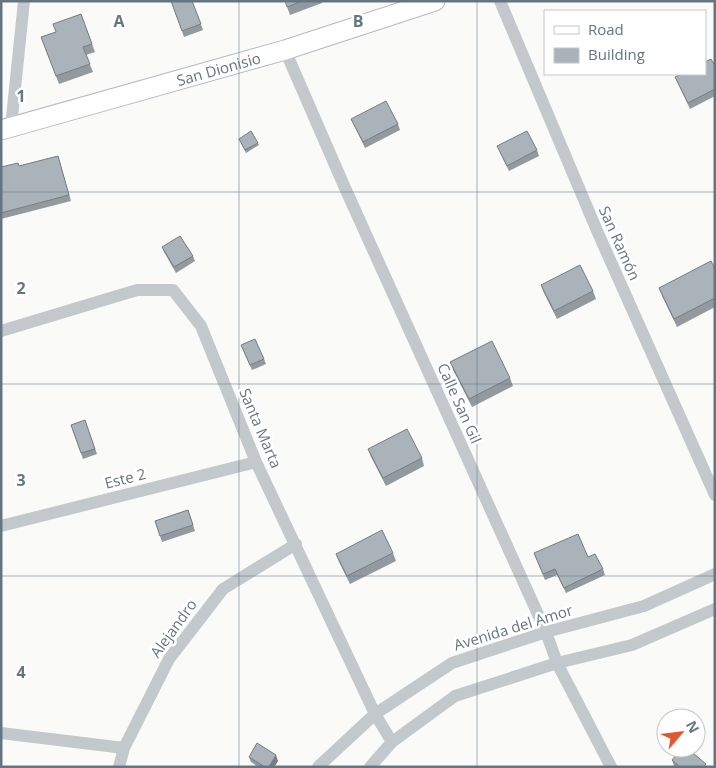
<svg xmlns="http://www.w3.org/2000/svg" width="716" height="768" font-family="'Open Sans',sans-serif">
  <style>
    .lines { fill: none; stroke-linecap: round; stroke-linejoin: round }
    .secondary-casing { stroke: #b3babf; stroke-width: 21 }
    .street { stroke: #c3c8cc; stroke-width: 12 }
    .secondary { stroke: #fff; stroke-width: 19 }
    .wall { fill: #929a9f }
    .shaded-wall { fill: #777d82 }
    .building { fill: #aab3b9; stroke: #777d82 }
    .grid { fill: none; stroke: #657683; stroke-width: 1; stroke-opacity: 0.55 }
    .labels { text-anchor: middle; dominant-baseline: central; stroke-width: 5; stroke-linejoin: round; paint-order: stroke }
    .street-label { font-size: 15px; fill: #657683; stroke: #fff }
    .grid-label { font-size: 16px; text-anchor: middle; font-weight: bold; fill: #657683; stroke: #fff; stroke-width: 5; stroke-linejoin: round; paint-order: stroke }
  </style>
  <rect width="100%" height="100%" fill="#fafaf8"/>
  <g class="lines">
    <defs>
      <g id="secondary">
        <path id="s1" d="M1 130 285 50 435 1"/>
      </g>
    </defs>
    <use href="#secondary" class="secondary-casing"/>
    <path class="street" d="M500 1 598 233 715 495
      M285 50 345 188 546 632 557 663 611 767
      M11 127 24 1
      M1 331 137 290H173L201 326 256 462 375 714 392 742
      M1 526 256 462
      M1 733 124 748
      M119 767 124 748 169 659 223 589 296 544
      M318 767 375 714 452 663 546 632 644 606 715 574
      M370 767 392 742 455 696 557 663 632 645 715 609"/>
    <use href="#secondary" class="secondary"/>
  </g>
  <path class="wall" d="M171 1H192L203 30 184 37Z
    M285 1H322V3L290 15Z
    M81 14 95 52 86 55 93 72 59 84 41 37 56 32Z
    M715 66V96L690 109 675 77Z
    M351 119 398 124 400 130 365 148Z
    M239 139 258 143 259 145 246 153Z
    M497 146 537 150 539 156 509 171Z
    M58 156 71 201 1 219V167L19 166Z
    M162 247 193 256 195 261 176 273 164 252Z
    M715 269V307L677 327 662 296 659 288Z
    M541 285 593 291 596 299 557 319 544 293Z
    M241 345 264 359 266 364 252 370Z
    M450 362 510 378 513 386 472 407 453 370Z
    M85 420 97 454 83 459 71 425Z
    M368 449 422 458 424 466 386 486 371 457Z
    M188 510 195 531 162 542 155 521Z
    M393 553 396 561 350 584 339 562 336 554Z
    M534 553 588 557 603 569 605 575 566 593 557 575 545 580Z
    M249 757 278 761 274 767H258L251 762Z
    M672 760 707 767H675L674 766Z"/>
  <path class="shaded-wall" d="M276 755 278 761 274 767H269Z"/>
  <path class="building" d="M171 1H192L201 24 182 31Z
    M285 1H302L287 7Z
    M81 14 92 44 83 47 90 64 56 76 41 37 56 32 53 24Z
    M711 59 715 66V89L688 103 675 77 682 74H705V62Z
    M386 101 398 124 363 142 351 119Z
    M251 131 258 143 245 150 239 139Z
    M527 131 537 150 507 166 497 146Z
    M58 156 69 195 1 213V167L18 163 19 166Z
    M180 236 193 256 174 267 162 247Z
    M711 261 715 269V298L674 319 659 288Z
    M580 265 593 291 554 311 541 285Z
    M255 339 264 359 250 365 241 345Z
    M492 341 510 378 469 399 450 362Z
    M85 420 95 449 81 453 71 425Z
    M407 429 422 458 383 478 368 449Z
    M188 510 193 525 160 536 155 521Z
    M382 530 393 553 347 576 336 554Z
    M578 534 588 557 595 554 603 569 564 588 555 569 543 574 534 553Z
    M257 743 276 755 269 767H265L249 757Z
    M682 748H687L706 764 704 767H680L672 760Z"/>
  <path class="grid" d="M239 1V767M477 1V767M1 192H715M1 384H715M1 576H715"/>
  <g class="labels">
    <g class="street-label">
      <text stroke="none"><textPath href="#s1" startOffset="226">San Dionisio</textPath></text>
      <text transform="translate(620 243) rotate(66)">San Ramón</text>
      <text transform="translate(460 403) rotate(66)">Calle San Gil</text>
      <text transform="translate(261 428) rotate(67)">Santa Marta</text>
      <text transform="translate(125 478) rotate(-14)">Este 2</text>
      <text transform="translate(513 627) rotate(-17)">Avenida del Amor</text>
      <text transform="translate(173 628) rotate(-54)">Alejandro</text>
    </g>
  </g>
  <g class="grid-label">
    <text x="119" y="27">A</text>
    <text x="358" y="27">B</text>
    <text x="21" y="102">1</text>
    <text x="21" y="294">2</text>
    <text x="21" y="486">3</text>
    <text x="21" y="678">4</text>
  </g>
  <rect width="716" height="768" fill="none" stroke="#657683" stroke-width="5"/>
  <rect x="544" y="10" width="162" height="65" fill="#ffffff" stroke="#c1c8cd"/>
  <rect x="554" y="26" width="25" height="8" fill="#ffffff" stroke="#c1c8cd"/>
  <text x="588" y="35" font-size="15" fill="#657683">Road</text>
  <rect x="554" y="48" width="25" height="15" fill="#aab3b9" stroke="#c1c8cd"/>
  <text x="588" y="60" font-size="15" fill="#657683">Building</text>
  <g transform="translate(681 733) rotate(62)"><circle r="24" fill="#ffffff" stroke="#c1c8cd"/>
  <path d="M0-4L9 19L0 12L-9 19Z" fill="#e4572e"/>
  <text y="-8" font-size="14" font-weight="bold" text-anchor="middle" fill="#657683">N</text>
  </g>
</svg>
